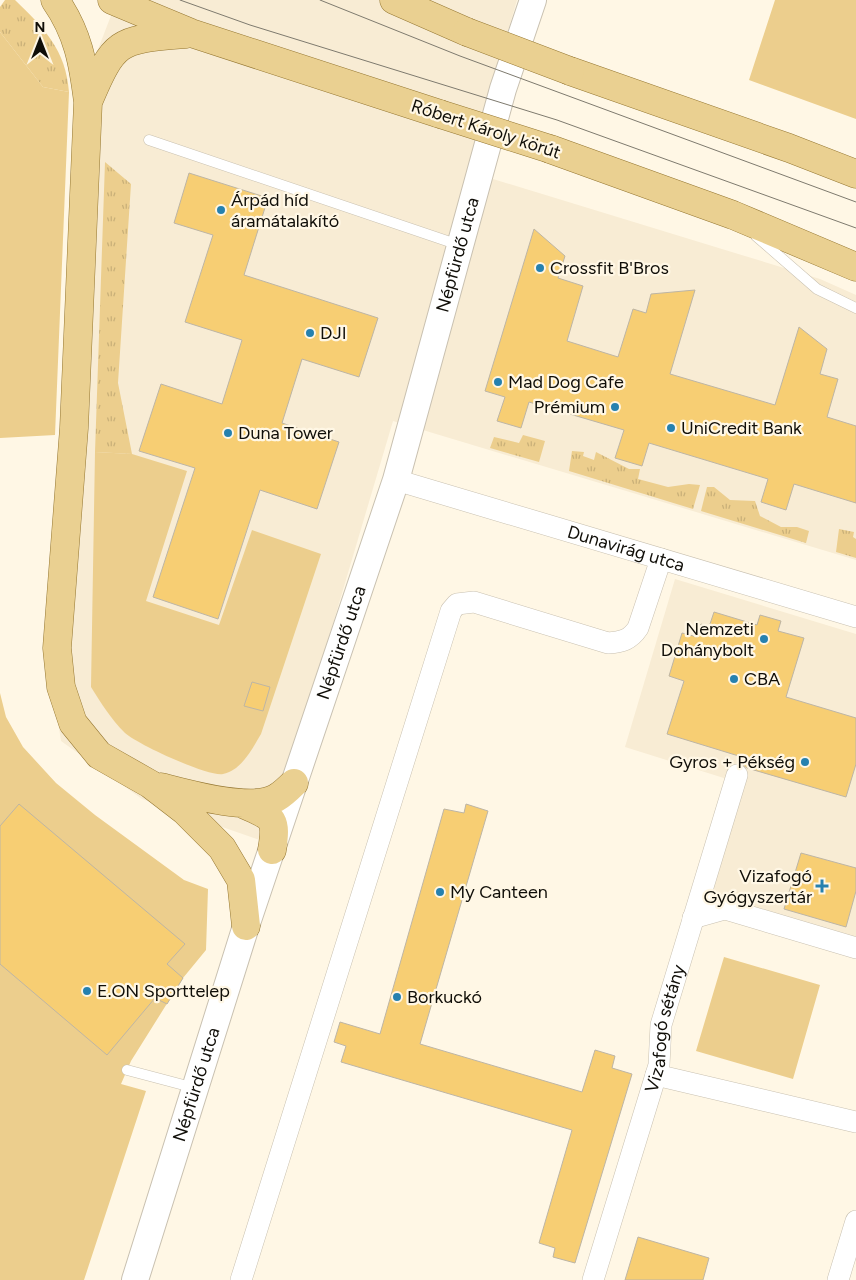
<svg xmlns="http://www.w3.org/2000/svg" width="856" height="1280" font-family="Figtree,sans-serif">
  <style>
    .built { fill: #f8ecd4 }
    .grass { fill: url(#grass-tufts) }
    .park { fill: #ecce8d }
    .building { fill: #f7ce73; stroke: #bdb5a5 }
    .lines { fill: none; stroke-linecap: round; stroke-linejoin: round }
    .service-casing { stroke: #c9c1b1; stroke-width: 11 }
    .minor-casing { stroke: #c9c1b1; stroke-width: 22 }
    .tertiary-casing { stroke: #c9c1b1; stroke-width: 28 }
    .primary-casing { stroke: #957732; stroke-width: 29 }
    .service { stroke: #fff; stroke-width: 10 }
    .minor { stroke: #fff; stroke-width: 21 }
    .tertiary { stroke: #fff; stroke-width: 26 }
    .primary { stroke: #ead091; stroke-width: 28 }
    .tram { stroke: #7e7a6e; stroke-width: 1 }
    .primary-bridge-casing { stroke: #957732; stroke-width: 29; stroke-linecap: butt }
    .primary-bridge { stroke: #ead091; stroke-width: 28 }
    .poi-dot { fill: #2681af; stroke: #fff7e5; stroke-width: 2 }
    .labels { text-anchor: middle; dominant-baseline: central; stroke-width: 4.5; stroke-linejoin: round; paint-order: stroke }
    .street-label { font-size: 18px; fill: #100e08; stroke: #fff7e5 }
    .poi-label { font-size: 18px; fill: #100e08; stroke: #fff7e5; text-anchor: start }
  </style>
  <defs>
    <pattern id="grass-tufts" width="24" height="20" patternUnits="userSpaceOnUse" patternTransform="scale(1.25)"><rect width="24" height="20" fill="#ecce8d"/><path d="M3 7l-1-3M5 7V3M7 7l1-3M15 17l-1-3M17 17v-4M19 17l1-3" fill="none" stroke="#c9b078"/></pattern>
  </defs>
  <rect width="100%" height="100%" fill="#fff7e5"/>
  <path class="built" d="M117 0H517L467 171 820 279 856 295V560L393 421 268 843 142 799 61 741 48 656 75 109Z
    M675 579 856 634V941L694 896 727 779 625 747Z"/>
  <path class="grass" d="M5 0H15C44 28 66 50 69 92L43 87 0 32V7Z
    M105 162 131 184 118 383 132 454 95 452Z
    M523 435 545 441 539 462 490 448 494 437 519 443Z
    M572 451 584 452 583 456 594 460 596 452 629 469H640L638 479 668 487 689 484 700 485 693 509 569 471Z
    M707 487H714L730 500 755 501 760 516 781 527H797L809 531 806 543 701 511Z
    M839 529 854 532 853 537 856 539V558L836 552Z"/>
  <path class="park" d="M775 0H856V119L749 80Z
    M0 32 43 87 69 92 55 435 0 438Z
    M95 452 132 454 187 471 146 601 219 625 252 530 321 554 261 734C252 749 242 770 223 774 208 777 137 744 125 733 111 719 101 703 91 687Z
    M0 693 6 717 23 747 56 783 95 815 184 880 208 889 206 950 183 978 131 1061 121 1084 146 1091 84 1280H0Z
    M724 957 820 985 793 1079 696 1051Z"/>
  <path class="building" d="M189 173 268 198 244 275 378 318 359 377 302 359 282 423 339 442 317 509 260 490 218 619 153 597 195 468 139 451 161 384 222 404 242 340 185 322 213 235 174 223Z
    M534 229 565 256 558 278 583 286 567 341 618 357 633 309 646 313 651 294 695 290 670 374 775 405 799 327 827 349 820 374 838 379 827 417 856 426V503L794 484 786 510 761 502 768 479 649 443 642 466 615 458 624 430 529 402 521 428 497 421 505 397 485 391Z
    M714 612 757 625 760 615 781 621 778 631 804 638 786 697 856 718V764L846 797 747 768 740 763 742 757 667 734 684 681 669 676 682 633 697 637 701 624 709 627Z
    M252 682 270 687 263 711 244 706Z
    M19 804 185 944 167 964 183 978 167 1004 155 998 107 1055 0 964V826Z
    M466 804 488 811 420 1044 582 1092 595 1050 615 1056 612 1068 632 1074 575 1263 553 1257 555 1248 539 1243 572 1130 341 1062 346 1046 334 1042 340 1022 380 1034 444 809 464 813Z
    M801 853 856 868V891L846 927 784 909Z
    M638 1237 709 1258 703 1280H625Z"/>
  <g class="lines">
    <defs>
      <path id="service" d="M149 140 459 245
        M756 236 817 289 856 308
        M127 1070 195 1088"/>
      <g id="minor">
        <path id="s1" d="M396 480 856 617"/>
        <path d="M693 918 725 909 856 948"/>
        <path d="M656 1075 856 1122"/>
        <path d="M241 1280 451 611 457 604 474 602 608 643C622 642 630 640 638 628L661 559"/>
        <path id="s2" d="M593 1280 659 1065 661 1025 737 775"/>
        <path d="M838 1280 856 1221"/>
      </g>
      <g id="tertiary">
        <path id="s3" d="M135 1280 246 926 396 480 503 89 533 0"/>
      </g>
      <path id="primary" d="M55 0C78 33 83 62 88 102L74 428 57 648 61 687 73 723 99 755 150 784 185 811 222 848 241 880 246 926
        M112 0 191 33 440 114
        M394 0 467 32
        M570 71 789 148 856 174
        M88 102C115 38 119 40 186 34
        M550 149 733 215 856 267
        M161 787C188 794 251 812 276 798 283 794 289 788 294 783
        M241 803C271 817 278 815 272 850"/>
    </defs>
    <use href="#service" class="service-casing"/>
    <use href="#minor" class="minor-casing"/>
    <use href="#tertiary" class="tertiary-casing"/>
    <use href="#primary" class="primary-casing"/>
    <use href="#service" class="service"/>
    <use href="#minor" class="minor"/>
    <use href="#tertiary" class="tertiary"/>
    <use href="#primary" class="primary"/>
    <path class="tram" d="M180 0 250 25 557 120 856 228
      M320 0 460 56 856 202"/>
    <defs>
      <path id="primary-bridge" d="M467 32 570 71
        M440 114 550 149"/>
    </defs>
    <use href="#primary-bridge" class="primary-bridge-casing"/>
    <use href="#primary-bridge" class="primary-bridge"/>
  </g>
  <g class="poi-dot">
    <circle cx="221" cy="210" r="5"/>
    <circle cx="540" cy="268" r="5"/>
    <circle cx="310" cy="333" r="5"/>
    <circle cx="498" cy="382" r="5"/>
    <circle cx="615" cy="407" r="5"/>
    <circle cx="671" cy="428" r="5"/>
    <circle cx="228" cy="433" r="5"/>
    <circle cx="764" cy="639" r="5"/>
    <circle cx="734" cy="679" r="5"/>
    <circle cx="805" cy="762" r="5"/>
    <path d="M819.5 878.5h5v5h5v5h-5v5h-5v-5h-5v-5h5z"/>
    <circle cx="440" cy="892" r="5"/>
    <circle cx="87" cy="991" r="5"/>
    <circle cx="397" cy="997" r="5"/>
  </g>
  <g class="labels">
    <g class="street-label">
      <text transform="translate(486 129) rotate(18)">Róbert Károly körút</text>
      <text stroke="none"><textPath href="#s3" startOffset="1075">Népfürdő utca</textPath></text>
      <text stroke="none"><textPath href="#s1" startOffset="240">Dunavirág utca</textPath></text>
      <text stroke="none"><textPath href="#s3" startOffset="670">Népfürdő utca</textPath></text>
      <text stroke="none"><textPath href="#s2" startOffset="262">Vizafogó sétány</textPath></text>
      <text stroke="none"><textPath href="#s3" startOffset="205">Népfürdő utca</textPath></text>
    </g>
    <g class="poi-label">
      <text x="231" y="200">Árpád híd<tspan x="231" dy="21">áramátalakító</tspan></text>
      <text x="550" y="268">Crossfit B'Bros</text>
      <text x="320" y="333">DJI</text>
      <text x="508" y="382">Mad Dog Cafe</text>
      <text x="605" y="407" text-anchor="end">Prémium</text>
      <text x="681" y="428">UniCredit Bank</text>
      <text x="238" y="433">Duna Tower</text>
      <text x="754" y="629" text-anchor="end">Nemzeti<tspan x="754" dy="21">Dohánybolt</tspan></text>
      <text x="744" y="679">CBA</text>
      <text x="795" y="762" text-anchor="end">Gyros + Pékség</text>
      <text x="812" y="876" text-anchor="end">Vizafogó<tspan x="812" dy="21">Gyógyszertár</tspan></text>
      <text x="450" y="892">My Canteen</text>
      <text x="97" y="991">E.ON Sporttelep</text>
      <text x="407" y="997">Borkuckó</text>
    </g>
  </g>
  <g transform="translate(40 40)" stroke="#fff7e5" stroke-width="4" paint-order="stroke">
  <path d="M0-4L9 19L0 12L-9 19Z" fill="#100e08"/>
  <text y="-8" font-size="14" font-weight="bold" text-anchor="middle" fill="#100e08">N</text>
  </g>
</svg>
